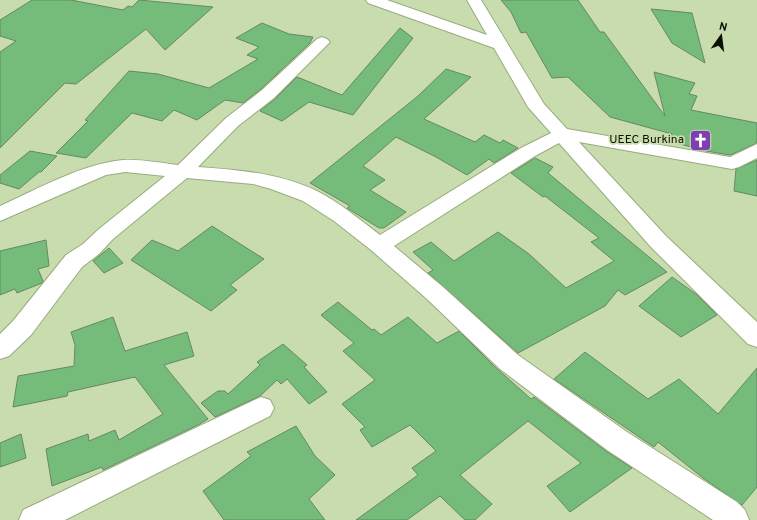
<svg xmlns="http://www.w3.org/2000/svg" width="757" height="520" font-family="Overpass,sans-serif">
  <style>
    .building { fill: #75bc7b; stroke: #648866 }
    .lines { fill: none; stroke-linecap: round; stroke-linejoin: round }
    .street-casing { stroke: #98ab7e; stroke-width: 2 }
    .street { fill: #fff; fill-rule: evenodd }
    .labels { text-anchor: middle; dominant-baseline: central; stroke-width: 3.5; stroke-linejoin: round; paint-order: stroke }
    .poi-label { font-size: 12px; fill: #0a1002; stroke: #c9dcad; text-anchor: end }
  </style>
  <rect width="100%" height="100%" fill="#c9dcad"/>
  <path class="building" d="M32 0H71L123 10 128 6 132 7 139 0 213 7 165 50 146 29 76 84 65 83 0 148V52L16 41 0 36V20Z
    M501 0H578L600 32H604L665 116 654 72 695 83 689 94 697 96 691 110 757 123V143L730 155 706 151 669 141 672 134 610 117 568 77 552 78 526 32 521 33 511 12Z
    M651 9 692 13 705 63 672 43Z
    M262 23 289 34 313 37 310 43 261 89 243 103 225 100 197 120 174 110 162 121 132 113 86 158 56 153 88 121 85 120 129 71 158 74 209 88 258 59 247 55 259 47 236 38Z
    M400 28 413 38 353 115 309 102 282 121 260 111 275 99 297 77 342 95Z
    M446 69 471 77 424 119 475 142 484 135 500 143 503 140 518 148 494 163 489 159 467 175 436 157 396 137 363 166 385 180 370 190 406 212 384 228H379L347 208 350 206 310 183 418 96Z
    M30 151 57 156 41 172H39L19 189 0 183V175Z
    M535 158 553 167 548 173 667 272 625 295 618 290 605 306 518 353 428 273 433 270 413 252 431 242 454 261 498 232 529 254 566 288 614 261 591 242 599 238 545 196 543 197 511 173Z
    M757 160V196L734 191 736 169Z
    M212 226 264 259 230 285 237 290 211 311 131 260 152 240 178 251Z
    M46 240 49 266 38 269 43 281 42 283 17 293 15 289 0 295V251Z
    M109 248 123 263 104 273 93 261Z
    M672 277 696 294 717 315 681 337 639 306Z
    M338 302 372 330 374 329 381 335 408 317 437 343 459 331 494 366 531 399 534 397 606 451 632 468 570 512 547 486 581 463 528 421 460 475 492 504 475 520H465L440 496 407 520H356L418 475 412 468 436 451 410 425 372 447 360 430 365 427 342 404 375 380 343 351 354 343 321 315Z
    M113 317 125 351 187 332 194 356 164 365 208 419 198 425 103 470 102 467 52 486 46 449 88 434 89 441 115 430 119 440 163 414 135 377 68 392 67 396 13 407 18 376 74 366 75 345 71 332Z
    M283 344 307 365 304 367 327 392 309 404 287 379 281 384 277 380 260 396 215 417 201 403 218 391H225L228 394 260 365 257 362Z
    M585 352 648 399 679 379 718 414 757 368V487L742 505 703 478 658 442 654 447 554 379Z
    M296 426 315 456 335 475 309 499 325 520H224L203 491 251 456 247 452Z
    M21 434 26 458 0 467V443Z"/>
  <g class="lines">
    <defs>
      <path id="street" d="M366 0H387L487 35 467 0H481L544 104 567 129 730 157 757 144V158L739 167 732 169 579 142 666 236 757 322V347L748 344 650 246 559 143 535 156 394 246 443 287 518 355 627 432 737 502 745 510 749 520H713L607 450 500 369 427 299 371 250 334 221 303 201 271 189 253 184 187 178 113 239 99 254 82 267 31 335 9 356 0 359V334L13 321 66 255 83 244 99 229 165 176 125 172 106 175 0 221V206C38 189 81 164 123 160 141 159 160 163 178 165L226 118 262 90 317 39 322 37 327 39 330 42 274 98 238 126 198 167C239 170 280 173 317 191 339 202 360 220 380 235L521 148 551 133 528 107 494 48 368 3Z
        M261 397 270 400 274 408 270 416 65 520H19L23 510Z"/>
    </defs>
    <use href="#street" class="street-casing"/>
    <use href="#street" class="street"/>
  </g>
  <defs>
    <symbol id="church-square" viewBox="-11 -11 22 22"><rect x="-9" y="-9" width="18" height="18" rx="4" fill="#7f3fb4" stroke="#c9dcad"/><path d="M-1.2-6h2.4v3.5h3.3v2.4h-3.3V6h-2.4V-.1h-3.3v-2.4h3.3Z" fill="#fff"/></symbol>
  </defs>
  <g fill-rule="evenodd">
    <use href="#church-square" x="688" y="128" width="25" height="25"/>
  </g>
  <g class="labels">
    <g class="poi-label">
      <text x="684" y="140">UEEC Burkina</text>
    </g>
  </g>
  <g transform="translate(721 36) rotate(14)" stroke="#c9dcad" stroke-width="3" paint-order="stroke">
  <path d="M0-3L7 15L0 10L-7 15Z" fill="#0a1002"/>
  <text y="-6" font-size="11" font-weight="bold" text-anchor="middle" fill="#0a1002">N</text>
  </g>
</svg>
